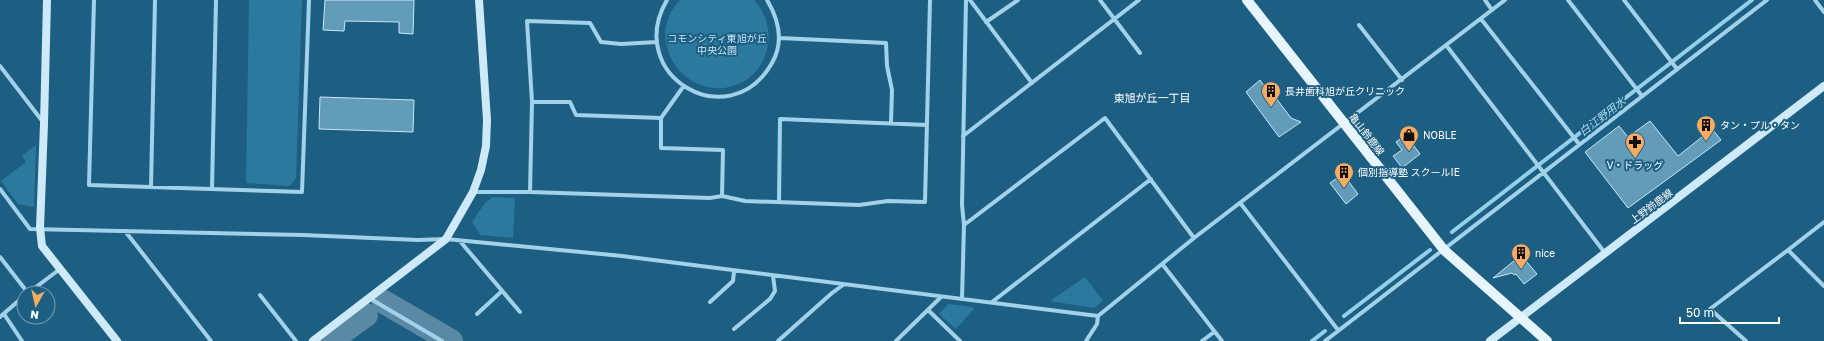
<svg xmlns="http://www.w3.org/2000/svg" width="1824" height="341" font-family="'Golos Text','Noto Sans JP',sans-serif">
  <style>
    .green { fill: #2c799f }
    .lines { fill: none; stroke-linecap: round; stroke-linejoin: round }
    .stream { stroke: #95d0eb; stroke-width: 4 }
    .river { stroke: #5a8aa3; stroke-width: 24 }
    .building { fill: #639cb9; stroke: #c7e7f7 }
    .street { stroke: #a2d2ea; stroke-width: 4 }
    .secondary { stroke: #cee9f7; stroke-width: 8 }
    .primary { stroke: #e6f5fe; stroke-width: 10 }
    .labels { text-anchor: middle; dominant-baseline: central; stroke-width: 4; stroke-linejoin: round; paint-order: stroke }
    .park-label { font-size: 10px; fill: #c7e7f7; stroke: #1d5f82 }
    .poi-label { font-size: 10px; fill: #fff; stroke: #1d5f82; text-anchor: start }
    .street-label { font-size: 10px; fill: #fff; stroke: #1d5f82 }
    .neighbourhood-label { font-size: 11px; fill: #fff; stroke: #1d5f82 }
    .water-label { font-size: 11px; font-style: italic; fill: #aedcf1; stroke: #1d5f82 }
  </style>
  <rect width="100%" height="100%" fill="#1d5f82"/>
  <path class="green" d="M249 0H302L296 178 290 186 246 183Z
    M680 0H754C776 23 773 62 746 80 715 100 675 81 667 47 662 30 668 12 680 0Z
    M36 145 34 207 18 204 1 181 26 162 22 156Z
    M493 197 515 198 513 238 480 235 472 222 485 203Z
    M1085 277 1103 301 1094 308 1050 301Z
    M948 304 973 307 974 309 956 329 939 314Z"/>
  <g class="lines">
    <path class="stream" d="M1452 232 1752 0
      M1344 316 1430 250
      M1312 341 1325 331"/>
    <path class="river" d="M384 302 451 341
      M330 341 366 315"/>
  </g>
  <path class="building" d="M325 0H414L413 34 399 33V22L345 21 344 31 323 30Z
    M1260 80 1271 96 1276 98 1291 118 1301 122 1279 137 1246 92Z
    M320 97 414 100 413 132 319 129Z
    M1650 121 1678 156 1712 129 1721 140 1628 208 1585 152 1619 126 1628 137Z
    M1406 135 1420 154 1402 168 1393 156 1402 150 1396 142Z
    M1343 174 1358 194 1346 204 1330 183Z
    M1521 255 1537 274 1524 284 1516 274 1514 275 1512 273 1493 278Z"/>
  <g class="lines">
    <path class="street" d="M94 0 89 185 302 192 309 0
      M667 0C623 75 729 138 772 63 784 42 779 20 767 0
      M970 0 1032 83
      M1100 0 1140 53
      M1485 0 1492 10
      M1568 0 1642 96
      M1624 0 1677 69
      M1815 0 1824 12
      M1481 19 1579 144
      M986 22 1018 0
      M1359 25 1402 80
      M780 38 886 43 887 66 892 90 891 122
      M657 42 621 44 601 42 590 23 527 21 532 102H570L576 115 661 118 683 87
      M1446 45 1605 253
      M0 66 43 122
      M661 118V148L723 150 722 196
      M963 136 1139 0
      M151 187 155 0
      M0 189 30 229 303 235 418 240 446 239 622 256 1098 316
      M212 189 216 0
      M473 192H530L710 198 722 196 745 201 859 205 888 201 925 202 930 0
      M530 192 532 102
      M779 202 780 119 927 125
      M1241 204 1338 330
      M964 225 1105 118 1194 238
      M125 231 211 341
      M459 240 520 312
      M1788 250 1824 222
      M0 257 28 293
      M1163 265 1222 341
      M28 293 60 269
      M260 295 296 341
      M369 298 442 341
      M962 299 964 225 962 205 966 0
      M710 302 733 281 734 271
      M992 302 1151 179
      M928 310 960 341
      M4 314 22 341
      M477 314 502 291
      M0 317 24 296
      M734 329 770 299 775 291 773 276
      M778 341 832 293 843 285
      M896 341 941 297
      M1086 341 1097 324 1098 316 1194 238 1505 0
      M1202 341 1214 332
      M1325 341 1767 0
      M1746 341 1710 309 1788 250 1824 286"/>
    <path class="secondary" d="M47 0 44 124 40 228 42 246 117 341
      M313 341 446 239 473 192 481 170 486 146 487 120 479 0
      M1490 341 1824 86"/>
    <path class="primary" d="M1247 0 1444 250 1547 341"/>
  </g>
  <defs>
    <symbol id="building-pin" viewBox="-11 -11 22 30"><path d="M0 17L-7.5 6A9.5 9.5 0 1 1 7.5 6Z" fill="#f9ab60" stroke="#1d5f82"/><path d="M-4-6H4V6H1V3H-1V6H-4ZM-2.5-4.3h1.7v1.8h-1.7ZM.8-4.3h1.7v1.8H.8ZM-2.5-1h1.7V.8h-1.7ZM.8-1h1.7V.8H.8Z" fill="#111"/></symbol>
    <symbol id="shop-pin" viewBox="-11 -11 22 30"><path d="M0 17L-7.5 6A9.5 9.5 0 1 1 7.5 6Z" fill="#f9ab60" stroke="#1d5f82"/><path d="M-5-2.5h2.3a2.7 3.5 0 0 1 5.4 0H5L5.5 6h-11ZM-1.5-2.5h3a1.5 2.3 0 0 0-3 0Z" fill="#111"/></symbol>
    <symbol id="pharmacy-pin" viewBox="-11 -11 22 30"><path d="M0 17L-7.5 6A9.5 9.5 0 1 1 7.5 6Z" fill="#f9ab60" stroke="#1d5f82"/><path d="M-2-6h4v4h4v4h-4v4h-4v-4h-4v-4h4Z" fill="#111"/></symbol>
  </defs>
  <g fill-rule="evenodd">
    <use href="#building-pin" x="1260" y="80" width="22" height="30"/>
    <use href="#building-pin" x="1695" y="114" width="22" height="30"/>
    <use href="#shop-pin" x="1398" y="124" width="22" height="30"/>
    <use href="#pharmacy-pin" x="1624" y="131" width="22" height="30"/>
    <use href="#building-pin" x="1333" y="161" width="22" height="30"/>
    <use href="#building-pin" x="1510" y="242" width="22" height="30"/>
  </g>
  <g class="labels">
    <g class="park-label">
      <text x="717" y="38">コモンシティ東旭が丘<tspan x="717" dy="12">中央公園</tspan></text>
    </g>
    <g class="poi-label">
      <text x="1285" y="91">長井歯科旭が丘クリニック</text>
      <text x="1720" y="125">タン・プル・タン</text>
      <text x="1423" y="135">NOBLE</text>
      <text x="1635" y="165" text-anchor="middle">V・ドラッグ</text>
      <text x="1358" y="172">個別指導塾 スクールIE</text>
      <text x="1535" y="253">nice</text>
    </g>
    <g class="street-label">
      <text transform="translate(1367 134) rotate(52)">亀山鈴鹿線</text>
      <text transform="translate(1651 206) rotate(-37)">上野鈴鹿線</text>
    </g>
    <g class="neighbourhood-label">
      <text x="1152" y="97">東旭が丘一丁目</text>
    </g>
    <g class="water-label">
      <text transform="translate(1602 116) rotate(-38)">白江野用水</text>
    </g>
  </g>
  <g transform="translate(36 305) rotate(188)"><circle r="19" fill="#1d5f82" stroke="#779fb4"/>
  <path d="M0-3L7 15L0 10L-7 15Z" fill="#f9ab60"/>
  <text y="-6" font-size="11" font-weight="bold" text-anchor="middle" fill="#ffffff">N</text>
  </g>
  <path d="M1680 317v6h99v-6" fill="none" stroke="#ffffff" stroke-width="2"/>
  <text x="1686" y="317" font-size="12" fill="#ffffff" stroke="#1d5f82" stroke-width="3" paint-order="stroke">50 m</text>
</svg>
